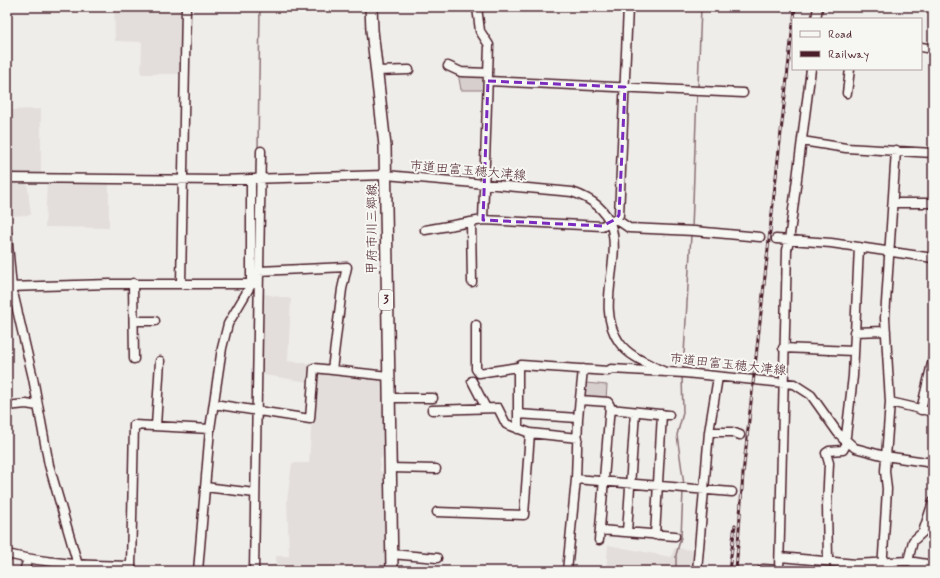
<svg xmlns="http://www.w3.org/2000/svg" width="940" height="578" font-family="Mynerve,'Klee One',sans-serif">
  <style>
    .built { fill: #e3dedc }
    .green { fill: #d7cfce; stroke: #90777c }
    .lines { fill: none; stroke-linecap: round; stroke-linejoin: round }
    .stream { stroke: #8a6f74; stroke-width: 1.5 }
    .minor-casing { stroke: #4a1f2b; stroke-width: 11 }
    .major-casing { stroke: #4a1f2b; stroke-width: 14 }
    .minor { stroke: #f6f6f2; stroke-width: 8 }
    .major { stroke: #f6f6f2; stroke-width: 11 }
    .rail-casing { stroke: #4a1f2b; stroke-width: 3 }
    .rail { stroke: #f6f6f2; stroke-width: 1.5; stroke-dasharray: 4.5; stroke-linecap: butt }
    .marked { fill: none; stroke: #7b2cbf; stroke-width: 3; stroke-dasharray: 8 5; stroke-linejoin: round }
    .labels { text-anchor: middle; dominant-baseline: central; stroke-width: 4; stroke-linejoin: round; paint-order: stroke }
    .shield { fill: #f6f6f2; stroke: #7e6067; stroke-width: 1 }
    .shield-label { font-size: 12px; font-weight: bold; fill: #4a1f2b }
    .street-label { font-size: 13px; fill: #4a1f2b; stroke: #f6f6f2 }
  </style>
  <rect width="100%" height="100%" fill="#efedea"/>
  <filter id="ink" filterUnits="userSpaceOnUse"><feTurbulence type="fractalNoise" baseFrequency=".025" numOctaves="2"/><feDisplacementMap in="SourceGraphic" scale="8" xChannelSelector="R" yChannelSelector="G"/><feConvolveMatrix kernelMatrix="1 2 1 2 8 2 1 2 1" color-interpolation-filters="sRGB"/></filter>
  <g filter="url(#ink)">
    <path class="built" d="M114 7H186V74H141L142 42 115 41Z
      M41 109V174H7V110Z
      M7 181H27L31 215 8 216Z
      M47 181 109 183V228L45 227Z
      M260 293 291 299 288 361 312 364 316 371 384 377 385 453 380 460V471L386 472 388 571H266V565H276V556H289L287 500 292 463H309L314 383 258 374Z
      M608 545 671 557 674 548 693 550 691 571H606Z"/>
    <path class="green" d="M458 73 485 77 484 90H461Z
      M586 383 607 385 606 400 584 398Z"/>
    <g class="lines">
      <path class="stream" d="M698 87 701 7
        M258 149 260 7
        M692 229 697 93
        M683 371 691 235
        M682 376 683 413 677 435 684 485
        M676 571V555L681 537 683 491"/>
      <defs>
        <path id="minor" d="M477 7 480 31 489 45 483 220 602 226 616 219 619 215 628 7
          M816 19 818 7
          M921 47 933 49
          M448 66 461 72 488 73
          M376 71 409 70
          M488 81 743 93
          M847 93 850 69
          M802 141 846 148 933 153
          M7 178 219 180 386 175 572 192C653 219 585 294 619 342 629 357 649 364 665 372
          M893 203H933
          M616 219 629 228 694 231 760 237
          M425 230 471 222
          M7 234 12 288 33 378 49 465 78 565
          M776 239 831 243 933 258
          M259 271 261 151
          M472 282 471 222 483 220
          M133 283 134 359
          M181 284 186 7
          M8 287 110 284H254
          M134 321H155
          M476 325V369L479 373 518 367 521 365 608 371 611 369 685 373 794 384 811 395 838 433 855 448 885 456 933 463
          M854 332 886 331
          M783 348 853 351
          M518 367V429
          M472 381 486 408
          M388 398H433
          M580 400 608 402 610 406 599 540
          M890 402 933 412
          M214 404 310 419 314 368 388 376
          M7 406 26 404 38 406
          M610 409 669 415
          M432 410 498 408 506 424 530 433 578 438
          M921 410 933 359
          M518 414 578 418
          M156 426 160 361
          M709 432H732L740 435
          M843 439 846 436 853 376 859 247
          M390 468 436 469
          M576 479 732 492
          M205 487 255 493
          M437 512 524 515 530 433
          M600 530 675 536
          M627 532 635 412
          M655 535 662 414
          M7 554C48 564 89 565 131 566L130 570
          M391 554 437 558
          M780 557 856 564 855 571
          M828 560 827 506 829 463 826 453 829 451 843 450 847 443
          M908 561 913 541 923 532 933 502
          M914 563 915 571
          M856 564 908 561 933 565
          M131 566 134 425 210 429
          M24 571 28 559
          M198 571 210 429 222 348 228 324 251 285V179
          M254 571 259 271 347 267 342 289 332 370
          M567 571 576 479 578 418 583 369
          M697 571 709 432 718 377
          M763 571V569L779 570
          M779 571 787 250 789 241 811 69
          M882 571 887 489 885 471 890 402 885 318 896 150"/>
        <path id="major" d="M371 7 372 30 385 146 392 571"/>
      </defs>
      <use href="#minor" class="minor-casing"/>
      <use href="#major" class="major-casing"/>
      <use href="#minor" class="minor"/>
      <use href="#major" class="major"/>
      <defs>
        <path id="rail" d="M794 19 795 7
          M729 571 735 525
          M736 571 743 474 793 24"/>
      </defs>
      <use href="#rail" class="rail-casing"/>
      <use href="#rail" class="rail"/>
    </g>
  </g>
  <path class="marked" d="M488 81 625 87 619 215 616 219 602 226 483 220Z"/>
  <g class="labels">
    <rect class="shield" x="379" y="290" width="14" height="20" rx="3"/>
    <g class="shield-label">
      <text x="386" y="300">3</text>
    </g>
    <g class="street-label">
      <text transform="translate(468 171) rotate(5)">市道田富玉穂大津線</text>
      <text transform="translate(372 229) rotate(-90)">甲府市川三郷線</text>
      <text transform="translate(728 365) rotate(6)">市道田富玉穂大津線</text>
    </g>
  </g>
  <rect width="940" height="578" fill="none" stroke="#f6f6f2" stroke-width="24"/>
  <rect x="12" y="12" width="916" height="554" fill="none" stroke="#4a1f2b" stroke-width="1.5" filter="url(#ink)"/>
  <rect x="792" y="18" width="130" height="52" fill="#f6f6f2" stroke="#b1a0a2"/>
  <rect x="800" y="31" width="20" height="6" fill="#f6f6f2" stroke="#b1a0a2"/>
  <text x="828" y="38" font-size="12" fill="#4a1f2b">Road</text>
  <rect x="800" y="51" width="20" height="6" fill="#4a1f2b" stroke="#b1a0a2"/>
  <text x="828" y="58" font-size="12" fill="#4a1f2b">Railway</text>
</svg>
